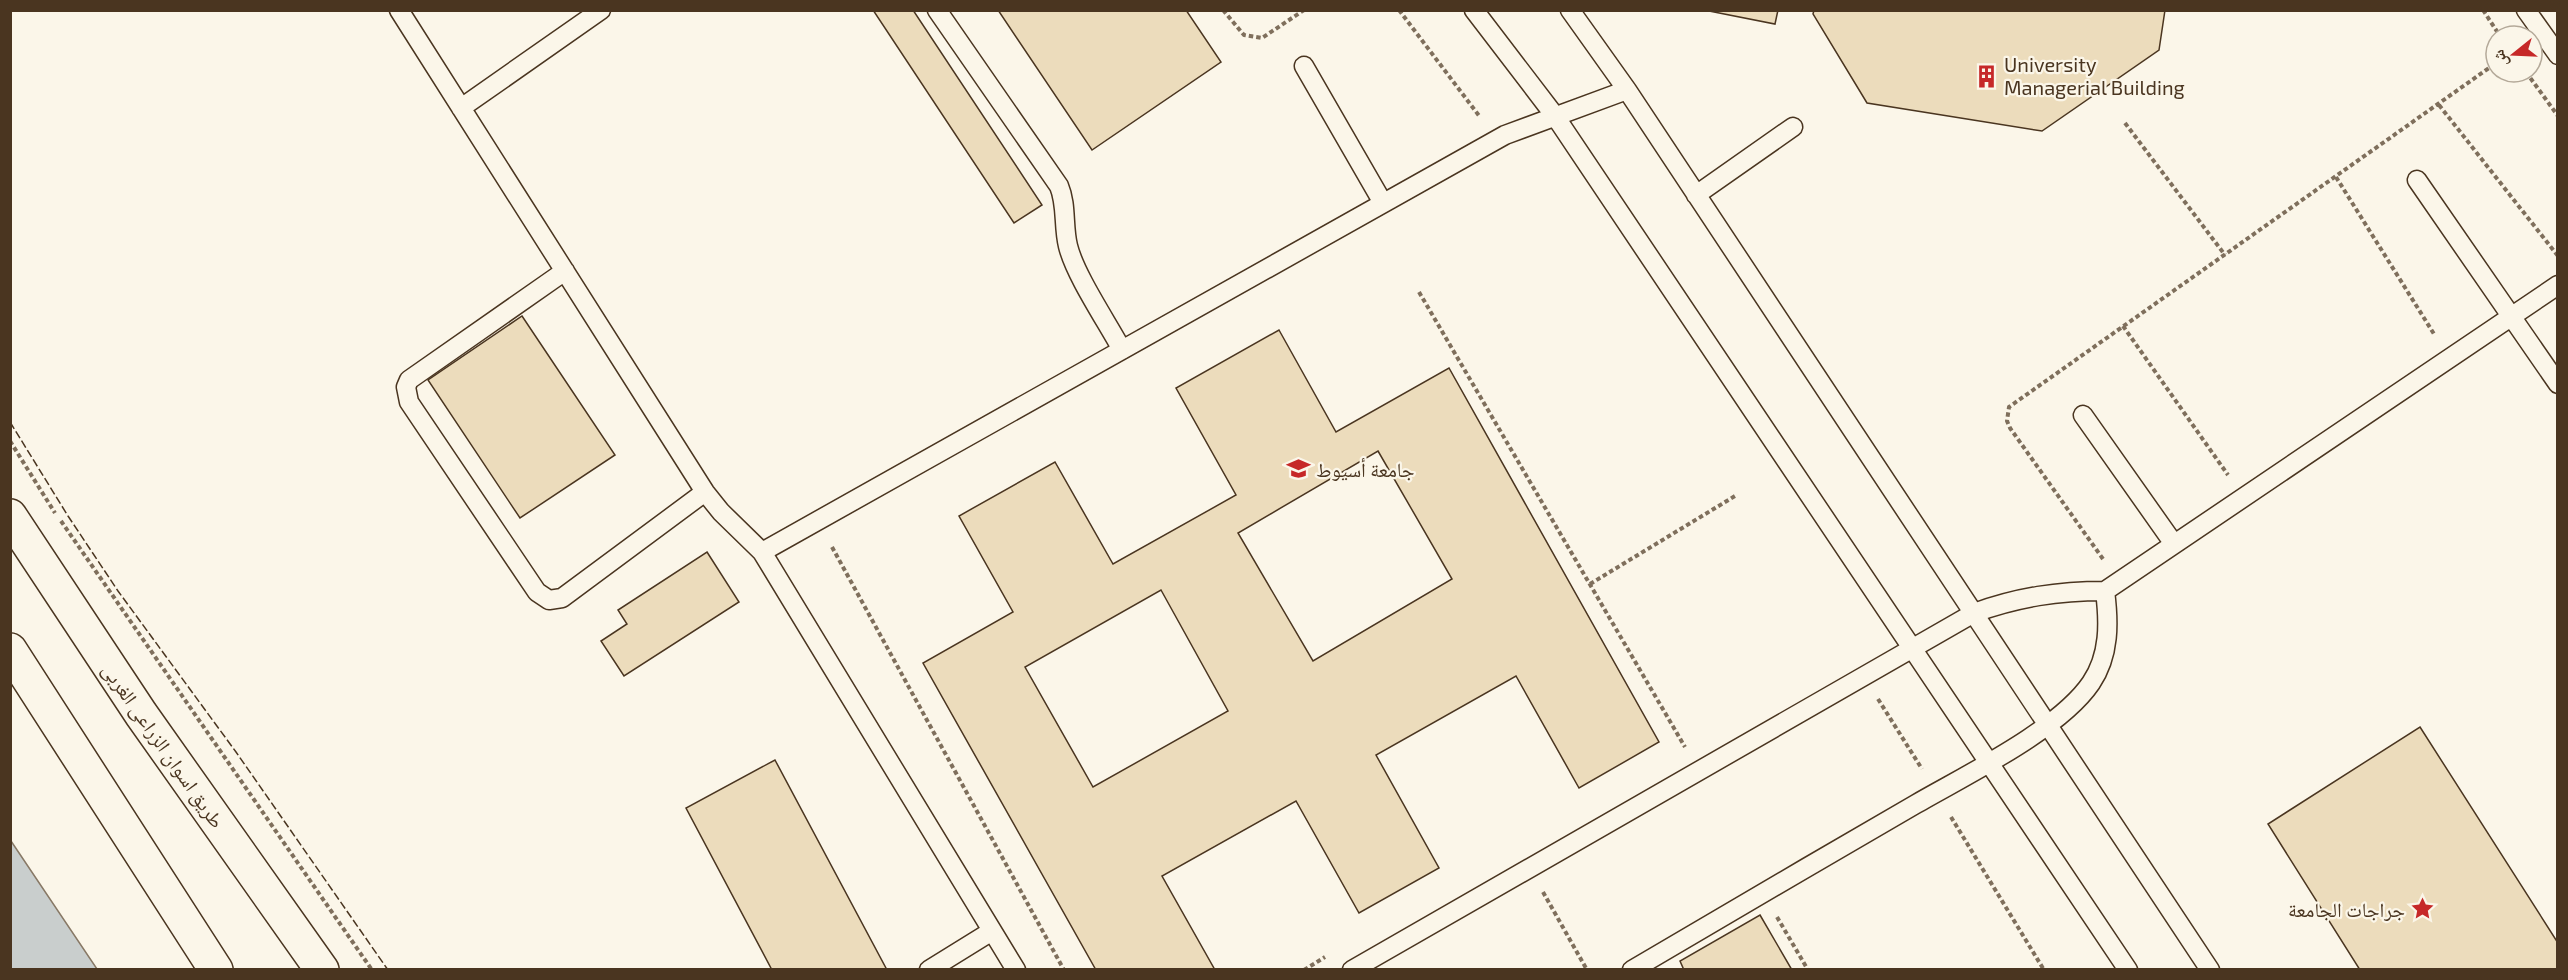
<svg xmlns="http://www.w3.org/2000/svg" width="2568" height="980" font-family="'Exo 2','Noto Naskh Arabic',sans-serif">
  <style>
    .water { fill: #c9cecd; stroke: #887966; stroke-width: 1.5 }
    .building { fill: #ecdcbc; stroke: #4a3520; stroke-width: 1.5; fill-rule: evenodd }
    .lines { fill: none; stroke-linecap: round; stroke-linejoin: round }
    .service-casing { stroke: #4a3520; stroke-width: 21 }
    .primary-casing { stroke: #4a3520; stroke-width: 36 }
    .path { stroke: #7f6f5c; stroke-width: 4; stroke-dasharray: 4.5 3; stroke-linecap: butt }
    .service { stroke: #fbf6e9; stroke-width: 18 }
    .primary { stroke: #fbf6e9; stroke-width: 33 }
    .fence { stroke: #4a3520; stroke-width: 1.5; stroke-dasharray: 8 3; stroke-linecap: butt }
    .labels { text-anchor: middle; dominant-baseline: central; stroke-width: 4.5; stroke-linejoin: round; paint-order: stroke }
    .poi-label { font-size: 20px; fill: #4a3520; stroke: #fbf6e9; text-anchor: start }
    .street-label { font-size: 20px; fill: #4a3520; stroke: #fbf6e9 }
  </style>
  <rect width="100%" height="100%" fill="#fbf6e9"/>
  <path class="water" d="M11 841 97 969H11Z"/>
  <path class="building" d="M873 10H913L1042 205 1014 223Z
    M998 10H1186L1221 62 1092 150Z
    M1704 10H1778L1775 24Z
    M1814 10H2165L2159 50 2042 131 1867 103 1813 14Z
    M522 316 615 455 520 518 428 380Z
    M1279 330 1336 432 1449 368 1659 742 1579 788 1516 676 1376 755 1439 868 1359 913 1296 801 1162 876 1215 970H1096L923 663 1013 612 959 516 1055 462 1113 564 1236 495 1176 388ZM1378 451 1452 579 1313 661 1238 533ZM1161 590 1228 711 1093 787 1025 667Z
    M707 552 739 602 624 676 601 641 627 624 618 610Z
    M2420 727 2558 943V970H2360L2268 824Z
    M775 760 887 970H772L686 808Z
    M1760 915 1792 970H1684L1680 961Z"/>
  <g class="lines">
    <defs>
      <path id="service" d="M399 10 705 492 721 512 762 552 1016 970
        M937 10 1059 186C1067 205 1063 226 1068 246 1075 275 1107 322 1122 350
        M1474 10 1555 116 2128 970
        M1570 10 1627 90 2210 970
        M2526 10 2558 55
        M1304 66 1383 203
        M461 108 601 10
        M2417 180 2558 384
        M1696 195 1793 127
        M565 271 409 380 406 387 409 402 537 592 549 600 562 598 705 492
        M2083 415 2174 544
        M762 552 1505 135 1627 90
        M929 970 992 931
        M1352 970 1974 613C2018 597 2058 591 2105 591L2558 285
        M1632 970C1727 914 1821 859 1916 804 1966 775 2059 730 2091 683 2110 655 2109 622 2105 591"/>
      <path id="primary" d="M10 516 141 714 322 970
        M10 650 216 970"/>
    </defs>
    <use href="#service" class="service-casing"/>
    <use href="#primary" class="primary-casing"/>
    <path class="path" d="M1223 10 1244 35 1262 38 1304 10
      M1399 10 1480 117
      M2483 10 2500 36
      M2526 72 2558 116
      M2439 105 2558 256
      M2125 123 2225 255
      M2336 177 2434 334
      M1419 292 1685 747
      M2123 326 2228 475
      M10 441 55 513
      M61 521 372 970
      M832 547 1064 970
      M2103 559 2010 428 2007 421 2009 407 2496 63
      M1590 584 1735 496
      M1878 699 1922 769
      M1951 817 2044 970
      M1543 892 1587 970
      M1777 917 1808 970
      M1304 970 1325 957"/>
    <use href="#service" class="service"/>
    <use href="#primary" class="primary"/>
    <path class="fence" d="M10 422 68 516 118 591 236 752 388 970"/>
  </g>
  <defs>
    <symbol id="building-bare" viewBox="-9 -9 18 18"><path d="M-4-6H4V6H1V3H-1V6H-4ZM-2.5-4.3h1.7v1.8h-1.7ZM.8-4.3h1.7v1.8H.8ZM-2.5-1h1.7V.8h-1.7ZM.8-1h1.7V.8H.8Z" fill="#c62828" stroke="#fbf6e9" stroke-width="2.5" paint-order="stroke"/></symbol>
    <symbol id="university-bare" viewBox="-9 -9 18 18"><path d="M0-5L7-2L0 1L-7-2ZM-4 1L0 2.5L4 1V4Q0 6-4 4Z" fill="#c62828" stroke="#fbf6e9" stroke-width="2.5" paint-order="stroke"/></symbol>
    <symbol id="sight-bare" viewBox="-9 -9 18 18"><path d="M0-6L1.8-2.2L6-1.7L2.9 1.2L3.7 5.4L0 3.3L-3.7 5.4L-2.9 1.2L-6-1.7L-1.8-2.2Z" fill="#c62828" stroke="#fbf6e9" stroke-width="2.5" paint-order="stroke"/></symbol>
  </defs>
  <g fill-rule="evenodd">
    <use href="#building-bare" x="1970" y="60" width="33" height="33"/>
    <use href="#university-bare" x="1282" y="452" width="33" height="33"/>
    <use href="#sight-bare" x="2406" y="892" width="33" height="33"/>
  </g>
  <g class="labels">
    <g class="poi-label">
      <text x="2004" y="64">University<tspan x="2004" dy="23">Managerial Building</tspan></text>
      <text x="1316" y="469">جامعة أسيوط</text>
      <text x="2405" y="909" text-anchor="end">جراجات الجامعة</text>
    </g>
    <g class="street-label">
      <text transform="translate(164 745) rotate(55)">طريق اسوان الزراعى الغربى</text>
    </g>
  </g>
  <rect width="2568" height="980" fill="none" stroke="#4a3520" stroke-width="24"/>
  <g transform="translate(2514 54) rotate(252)"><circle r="28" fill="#fbf6e9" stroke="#b4a999" stroke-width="1.5"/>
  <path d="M0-4.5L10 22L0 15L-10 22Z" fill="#c62828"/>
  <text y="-9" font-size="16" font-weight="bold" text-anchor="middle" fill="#4a3520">ش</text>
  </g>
</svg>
